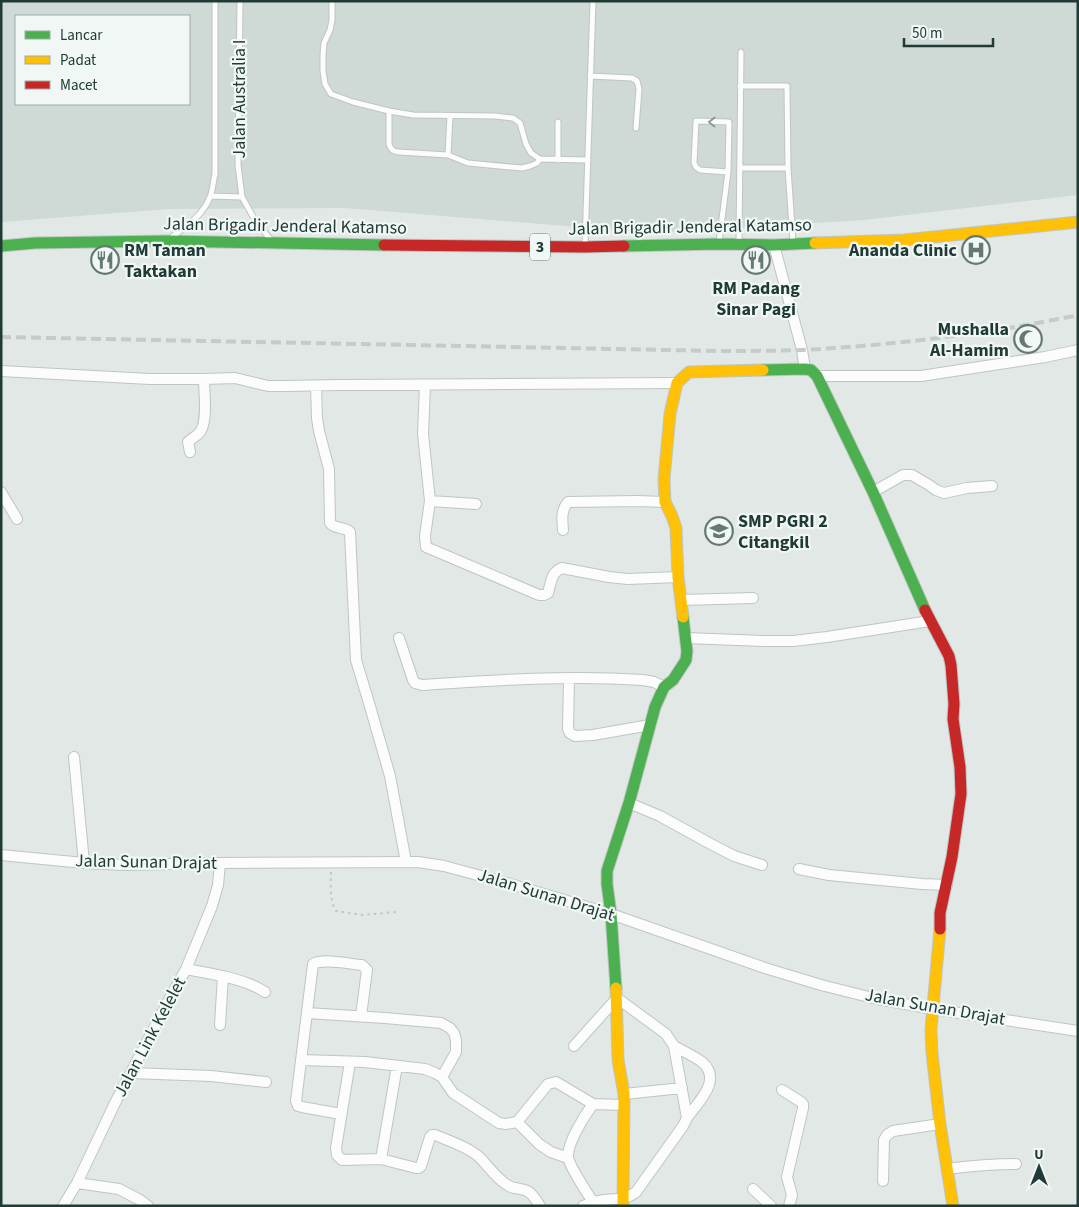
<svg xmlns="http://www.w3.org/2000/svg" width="1079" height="1207" font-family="'Source Sans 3',sans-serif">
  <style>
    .built { fill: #cfd9d6; fill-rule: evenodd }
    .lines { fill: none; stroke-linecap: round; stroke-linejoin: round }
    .lane-casing { stroke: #bfc5c3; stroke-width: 7 }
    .street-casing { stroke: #bfc5c3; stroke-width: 12 }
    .fast-casing { stroke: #bec6c4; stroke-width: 13 }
    .slow-casing { stroke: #bec6c4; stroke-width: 13 }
    .jam-casing { stroke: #bec6c4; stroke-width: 13 }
    .path { stroke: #bfc8c6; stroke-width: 2; stroke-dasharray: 2.5 4; stroke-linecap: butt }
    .lane { stroke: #fbfcfb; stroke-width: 5 }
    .street { stroke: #fbfcfb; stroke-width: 10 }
    .fast { stroke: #4caf50; stroke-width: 11 }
    .slow { stroke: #ffc107; stroke-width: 11 }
    .jam { stroke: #c62828; stroke-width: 11 }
    .rail { stroke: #c6cac9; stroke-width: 4; stroke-dasharray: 10 5; stroke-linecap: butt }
    .oneway { stroke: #8e9c99 }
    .labels { text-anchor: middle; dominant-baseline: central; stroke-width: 4.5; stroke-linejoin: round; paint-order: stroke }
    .shield { fill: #f0f7f4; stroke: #5e7370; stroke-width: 1 }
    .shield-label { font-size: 16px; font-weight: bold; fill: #203b37 }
    .street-label { font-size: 18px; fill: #203b37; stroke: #f0f7f4 }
    .poi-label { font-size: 18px; font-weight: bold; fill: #203b37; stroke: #f0f7f4; text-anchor: start }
  </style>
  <rect width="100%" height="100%" fill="#e2e8e6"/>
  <path class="built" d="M1 1H1078V195L864 220 650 233 345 208 169 209 1 222ZM16 16H189V104H16Z"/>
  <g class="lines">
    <defs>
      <path id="lane" d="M240 1 238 165 242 197 255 220 270 239
        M332 1V20L330 30 324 43 323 55V71L325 84 331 94 353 102 389 111 413 115 495 116 513 118 520 123 526 144 531 153 540 159 588 160
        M590 76 632 78 637 81 639 89 636 128
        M389 111V144C391 150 393 151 399 152L448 155 450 116
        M558 122V160
        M448 155 468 163 522 168 530 166 537 163 540 159
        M740 168H788L787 86H740
        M788 168 793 242
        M211 196 242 197
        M173 236C188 225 203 215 210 197 213 190 213 181 215 174V1
        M719 242 728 172 729 122 696 121 694 163 696 167 700 170 728 172
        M739 242 741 52
        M585 244 593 1"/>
      <path id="street" d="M774 245 802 350 805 369
        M1 371 150 379H204L235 378 268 386H283L343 385 677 383
        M817 376H921L1045 357 1078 350
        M425 385 423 434 430 501
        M316 386 317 418 319 431 329 469 330 523C336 530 344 526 350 532L356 660 369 703 390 776 406 862
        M190 452 188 442C192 438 197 436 200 432 208 421 204 393 204 379
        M1 492 17 519
        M873 492 903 475H912L929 485 936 490 944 493 967 488 992 486
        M476 504 430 501 425 536 426 547 539 595H544L548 593C551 583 551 572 562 568L609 577 628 579 678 577
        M563 530C562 519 561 510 568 502L637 501 665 502
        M681 600 753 598
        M399 638 413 680 415 683 422 685C496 680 569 675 643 680L654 682 664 687
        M686 638 765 641H793L827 637 930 621
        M569 678 568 729 570 733 575 736 593 735 650 725
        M74 757 84 863
        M629 803 660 816 709 843 734 856 762 865
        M1 855 84 863 124 865 220 863 418 862 444 866 507 883 611 914 765 968 821 985 877 999 933 1009 1078 1031
        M799 869 829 875 922 884 947 885
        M186 969C211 974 244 978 265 992
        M307 1013 385 1018 441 1023 450 1028 454 1033 456 1040V1052L442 1077
        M220 1025 223 976
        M574 1046 617 998 666 1034 674 1046 687 1118 683 1126 636 1192C626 1200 616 1199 604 1200 596 1201 590 1203 583 1206
        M674 1046C683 1051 694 1056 702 1062 723 1080 698 1102 687 1118
        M301 1060 365 1062 425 1069 435 1073 442 1077 453 1093 485 1114 499 1123 506 1124 517 1122 548 1084 556 1082 593 1104
        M350 1062 336 1148 337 1155 342 1160 381 1159 416 1168H419L421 1166 430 1137 432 1135H435C449 1141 466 1146 478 1156 488 1165 496 1179 509 1186 512 1188 516 1188 520 1189 531 1190 534 1197 540 1206
        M131 1073 211 1076 266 1082
        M782 1090 801 1102 803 1104V1108L787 1177 792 1195 789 1206
        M624 1094 682 1088
        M341 1114 302 1107 298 1106 296 1101 313 964C324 958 349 964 362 965L367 970 361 1016
        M517 1122 539 1144 551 1152 568 1158
        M381 1159 397 1066
        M947 1169C970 1166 993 1164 1016 1164
        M883 1181 884 1140 887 1135 893 1131 940 1124
        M77 1183 119 1189 140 1200 148 1206
        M753 1189 771 1206
        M593 1202C587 1193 569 1165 568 1157 567 1143 585 1115 593 1104L623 1105
        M63 1206 77 1183 115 1103 171 996 186 969 212 906 218 885 220 863"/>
      <path id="fast" d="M1 246 35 243 166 241 384 245
        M624 246 719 244 774 245 815 243
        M763 370 805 369 811 370 817 376 873 492 925 610
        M616 988 611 914 607 884V871L629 803 655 707 664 687 673 680 686 660 687 651 683 617"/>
      <path id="slow" d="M815 243 904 240 1078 222
        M683 617 678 577 676 528 672 516 665 502 664 479 670 414 677 383 689 372 763 370
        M940 929 931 1029 932 1053 940 1124 953 1206
        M616 988 618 1060 624 1094 623 1206"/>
      <path id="jam" d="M384 245 585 247 624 246
        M925 610 949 656 951 665 954 704 953 719 960 767 961 794 952 857 940 913V929"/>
    </defs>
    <use href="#lane" class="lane-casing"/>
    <use href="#street" class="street-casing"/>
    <use href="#fast" class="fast-casing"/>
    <use href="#slow" class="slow-casing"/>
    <use href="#jam" class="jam-casing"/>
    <path class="path" d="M331 872C331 885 329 899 336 911L363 915 396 912"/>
    <use href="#lane" class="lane"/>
    <use href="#street" class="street"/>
    <use href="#fast" class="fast"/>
    <use href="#slow" class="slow"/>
    <use href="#jam" class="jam"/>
    <path class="rail" d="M1 337 718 351C746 351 774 351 802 350 894 345 987 334 1078 315"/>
  </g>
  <defs><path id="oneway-chevron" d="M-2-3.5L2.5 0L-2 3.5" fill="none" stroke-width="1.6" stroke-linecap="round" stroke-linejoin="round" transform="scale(1.25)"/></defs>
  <use class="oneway" href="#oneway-chevron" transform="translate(712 122) rotate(-179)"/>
  <defs>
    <symbol id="hospital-ring" viewBox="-11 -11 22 22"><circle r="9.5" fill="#f0f7f4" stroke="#647874" stroke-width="1.5"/><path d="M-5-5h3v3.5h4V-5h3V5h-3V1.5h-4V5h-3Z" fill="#647874"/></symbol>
    <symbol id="restaurant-ring" viewBox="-11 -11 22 22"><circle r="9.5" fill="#f0f7f4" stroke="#647874" stroke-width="1.5"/><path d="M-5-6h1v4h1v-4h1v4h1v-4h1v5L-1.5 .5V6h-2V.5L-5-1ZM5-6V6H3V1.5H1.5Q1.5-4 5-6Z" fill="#647874"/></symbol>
    <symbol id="mosque-ring" viewBox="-11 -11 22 22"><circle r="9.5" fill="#f0f7f4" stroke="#647874" stroke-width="1.5"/><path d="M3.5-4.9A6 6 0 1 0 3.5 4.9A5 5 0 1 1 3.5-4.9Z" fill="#647874"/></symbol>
    <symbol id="school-ring" viewBox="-11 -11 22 22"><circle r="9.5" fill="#f0f7f4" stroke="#647874" stroke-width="1.5"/><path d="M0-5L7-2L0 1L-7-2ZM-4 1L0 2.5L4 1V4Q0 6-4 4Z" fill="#647874"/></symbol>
  </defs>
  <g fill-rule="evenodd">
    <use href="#hospital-ring" x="960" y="234" width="32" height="32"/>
    <use href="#restaurant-ring" x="89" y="244" width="32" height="32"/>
    <use href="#restaurant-ring" x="740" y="244" width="32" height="32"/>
    <use href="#mosque-ring" x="1012" y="323" width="32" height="32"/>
    <use href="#school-ring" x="703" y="515" width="32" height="32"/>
  </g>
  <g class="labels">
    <rect class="shield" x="530" y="233.5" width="20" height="27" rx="4"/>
    <g class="shield-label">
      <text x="540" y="247">3</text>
    </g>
    <g class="street-label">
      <text transform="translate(239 99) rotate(-90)">Jalan Australia I</text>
      <text transform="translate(285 226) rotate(1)">Jalan Brigadir Jenderal Katamso</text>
      <text transform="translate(690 227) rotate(-1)">Jalan Brigadir Jenderal Katamso</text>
      <text transform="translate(146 862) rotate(1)">Jalan Sunan Drajat</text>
      <text transform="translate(546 895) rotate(17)">Jalan Sunan Drajat</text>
      <text transform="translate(935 1007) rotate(10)">Jalan Sunan Drajat</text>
      <text transform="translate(150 1037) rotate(-62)">Jalan Link Kelelet</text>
    </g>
    <g class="poi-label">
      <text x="124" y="250">RM Taman<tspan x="124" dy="21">Taktakan</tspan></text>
      <text x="957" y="250" text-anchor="end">Ananda Clinic</text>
      <text x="756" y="288" text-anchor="middle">RM Padang<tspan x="756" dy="21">Sinar Pagi</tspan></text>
      <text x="1009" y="329" text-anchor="end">Mushalla<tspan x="1009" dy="21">Al-Hamim</tspan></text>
      <text x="738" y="521">SMP PGRI 2<tspan x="738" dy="21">Citangkil</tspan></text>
    </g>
  </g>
  <rect width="1079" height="1207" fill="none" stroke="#203b37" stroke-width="5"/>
  <rect x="15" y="15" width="175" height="90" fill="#f0f7f4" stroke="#9daca8"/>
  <rect x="25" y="31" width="25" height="8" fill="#4caf50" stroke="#9daca8"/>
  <text x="60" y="40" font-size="15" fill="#203b37">Lancar</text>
  <rect x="25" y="56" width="25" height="8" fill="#ffc107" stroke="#9daca8"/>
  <text x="60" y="65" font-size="15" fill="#203b37">Padat</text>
  <rect x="25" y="81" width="25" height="8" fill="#c62828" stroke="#9daca8"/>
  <text x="60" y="90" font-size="15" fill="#203b37">Macet</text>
  <g transform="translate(1039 1167)" stroke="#f0f7f4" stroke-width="4" paint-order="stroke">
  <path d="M0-4L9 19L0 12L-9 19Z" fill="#203b37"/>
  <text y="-8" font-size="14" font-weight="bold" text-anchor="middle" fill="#203b37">U</text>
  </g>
  <path d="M904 38v8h89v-8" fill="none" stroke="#203b37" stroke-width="2.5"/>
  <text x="912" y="38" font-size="15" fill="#203b37" stroke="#f0f7f4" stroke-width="4" paint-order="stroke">50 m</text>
</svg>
